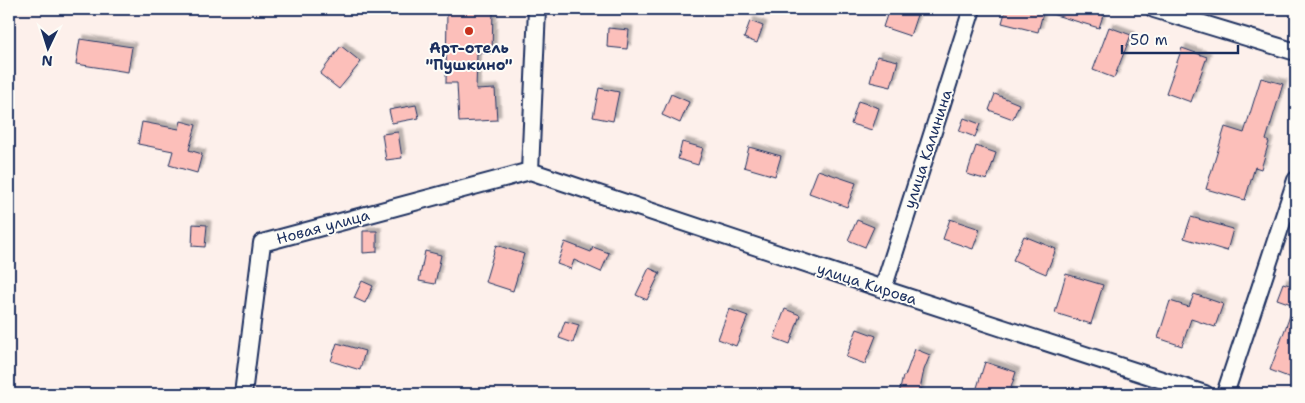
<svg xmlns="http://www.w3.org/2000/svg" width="1305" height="403" font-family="'Shantell Sans',sans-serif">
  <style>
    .building { fill: #fcbfba; stroke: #1b2f5e; filter: url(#shadow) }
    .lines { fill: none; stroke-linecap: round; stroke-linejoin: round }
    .minor-casing { stroke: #1b2f5e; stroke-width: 20 }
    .minor { stroke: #fdfcf7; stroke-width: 16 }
    .poi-dot { fill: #c8321e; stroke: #fdfcf7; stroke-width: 2 }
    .labels { text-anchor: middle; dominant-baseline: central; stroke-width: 4; stroke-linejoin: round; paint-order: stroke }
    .poi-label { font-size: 15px; font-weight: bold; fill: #1b2f5e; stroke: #fdfcf7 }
    .street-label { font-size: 15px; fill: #1b2f5e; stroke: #fdfcf7 }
  </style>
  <defs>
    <filter id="shadow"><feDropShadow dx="4" dy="-4" stdDeviation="1" flood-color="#0004"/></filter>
  </defs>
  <rect width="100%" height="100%" fill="#fdf0eb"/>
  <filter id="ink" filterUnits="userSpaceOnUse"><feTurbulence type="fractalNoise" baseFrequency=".02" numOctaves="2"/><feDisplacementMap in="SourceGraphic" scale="10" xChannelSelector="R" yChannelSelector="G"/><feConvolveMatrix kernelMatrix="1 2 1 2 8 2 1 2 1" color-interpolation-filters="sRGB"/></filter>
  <g filter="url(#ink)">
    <path class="building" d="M447 9H493L492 53H477L476 90 495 89 497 120 459 122 457 83H446Z
      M889 9H919L910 36 883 27Z
      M1006 9H1044L1038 32 1002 23Z
      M1046 9H1105L1099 28 1045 12Z
      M750 21 763 26 757 43 744 38Z
      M1109 27 1131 35 1114 78 1093 70Z
      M608 28 629 30 627 49 607 47Z
      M80 39 132 47 128 72 76 64Z
      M341 46 361 62 339 89 320 74Z
      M1182 48 1207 57 1191 102 1166 93Z
      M877 56 898 61 891 87 870 82Z
      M1261 78 1283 84 1266 140 1269 142 1261 169 1255 167 1245 200 1206 189 1225 127 1244 133Z
      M599 88 619 92 613 121 593 117Z
      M671 94 689 102 680 123 662 115Z
      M995 94 1019 104 1013 119 989 110Z
      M858 101 879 108 872 130 851 124Z
      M416 105 419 118 392 123 389 110Z
      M964 118 980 124 975 137 959 131Z
      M181 121 196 125 189 150 202 154 197 173 169 165 173 151 138 144 142 122 179 129Z
      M398 132 402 158 386 160 382 134Z
      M682 142 703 148 698 165 678 159Z
      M976 146 996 153 987 180 967 174Z
      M749 147 781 156 775 176 744 167Z
      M818 170 856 183 847 207 809 193Z
      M1191 217 1233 229 1227 251 1184 238Z
      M950 219 980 229 973 249 943 239Z
      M857 220 874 227 865 247 848 240Z
      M193 224 207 225 205 247 192 246Z
      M363 231H377V252L363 253Z
      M1024 236 1056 249 1046 274 1013 260Z
      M565 242 591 252 593 247 609 253 601 272 574 260 571 269 557 264Z
      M496 245 524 254 513 291 485 282Z
      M425 251 441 255 435 284 419 281Z
      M649 268 660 273 647 300 636 295Z
      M1066 274 1103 285 1091 324 1055 313Z
      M362 281 373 286 365 303 354 298Z
      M1283 283 1296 287V380L1270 370 1294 305 1277 299Z
      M1194 294 1223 304 1215 327 1191 319 1182 346 1158 338 1170 301 1189 307Z
      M729 309 748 316 736 346 718 339Z
      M785 309 800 315 790 344 774 338Z
      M565 321 579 325 573 343 559 338Z
      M857 329 876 336 865 364 846 357Z
      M337 343 365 351 360 370 331 361Z
      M915 349 930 355 924 370 919 394H899L903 376H905Z
      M985 362 1016 372 1009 394H975Z"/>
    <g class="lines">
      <defs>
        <path id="minor" d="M1154 9 1296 52
          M530 171 883 289 1205 394
          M530 171 537 9
          M883 289 972 9
          M243 394 262 243 530 171
          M1225 394 1296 180"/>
      </defs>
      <use href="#minor" class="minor-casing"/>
      <use href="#minor" class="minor"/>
    </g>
  </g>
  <circle class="poi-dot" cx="469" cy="31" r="5"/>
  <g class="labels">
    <g class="poi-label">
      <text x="469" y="48">Арт-отель<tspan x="469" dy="17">"Пушкино"</tspan></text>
    </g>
    <g class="street-label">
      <text transform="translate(928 149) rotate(-72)">улица Калинина</text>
      <text transform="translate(323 227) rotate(-15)">Новая улица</text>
      <text transform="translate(867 284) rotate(18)">улица Кирова</text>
    </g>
  </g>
  <rect width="1305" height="403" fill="none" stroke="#fdfcf7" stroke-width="30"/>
  <rect x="15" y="15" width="1275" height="373" fill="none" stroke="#1b2f5e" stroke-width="2" filter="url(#ink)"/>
  <g transform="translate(48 48) rotate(184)" stroke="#fdfcf7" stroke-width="4" paint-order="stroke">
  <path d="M0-4L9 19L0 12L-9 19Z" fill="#1b2f5e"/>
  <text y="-8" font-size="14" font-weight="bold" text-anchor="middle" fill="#1b2f5e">N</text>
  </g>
  <path d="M1122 45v8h116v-8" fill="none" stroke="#1b2f5e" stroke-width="2.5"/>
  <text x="1130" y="45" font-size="15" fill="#1b2f5e" stroke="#fdfcf7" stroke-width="4" paint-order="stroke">50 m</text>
</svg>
